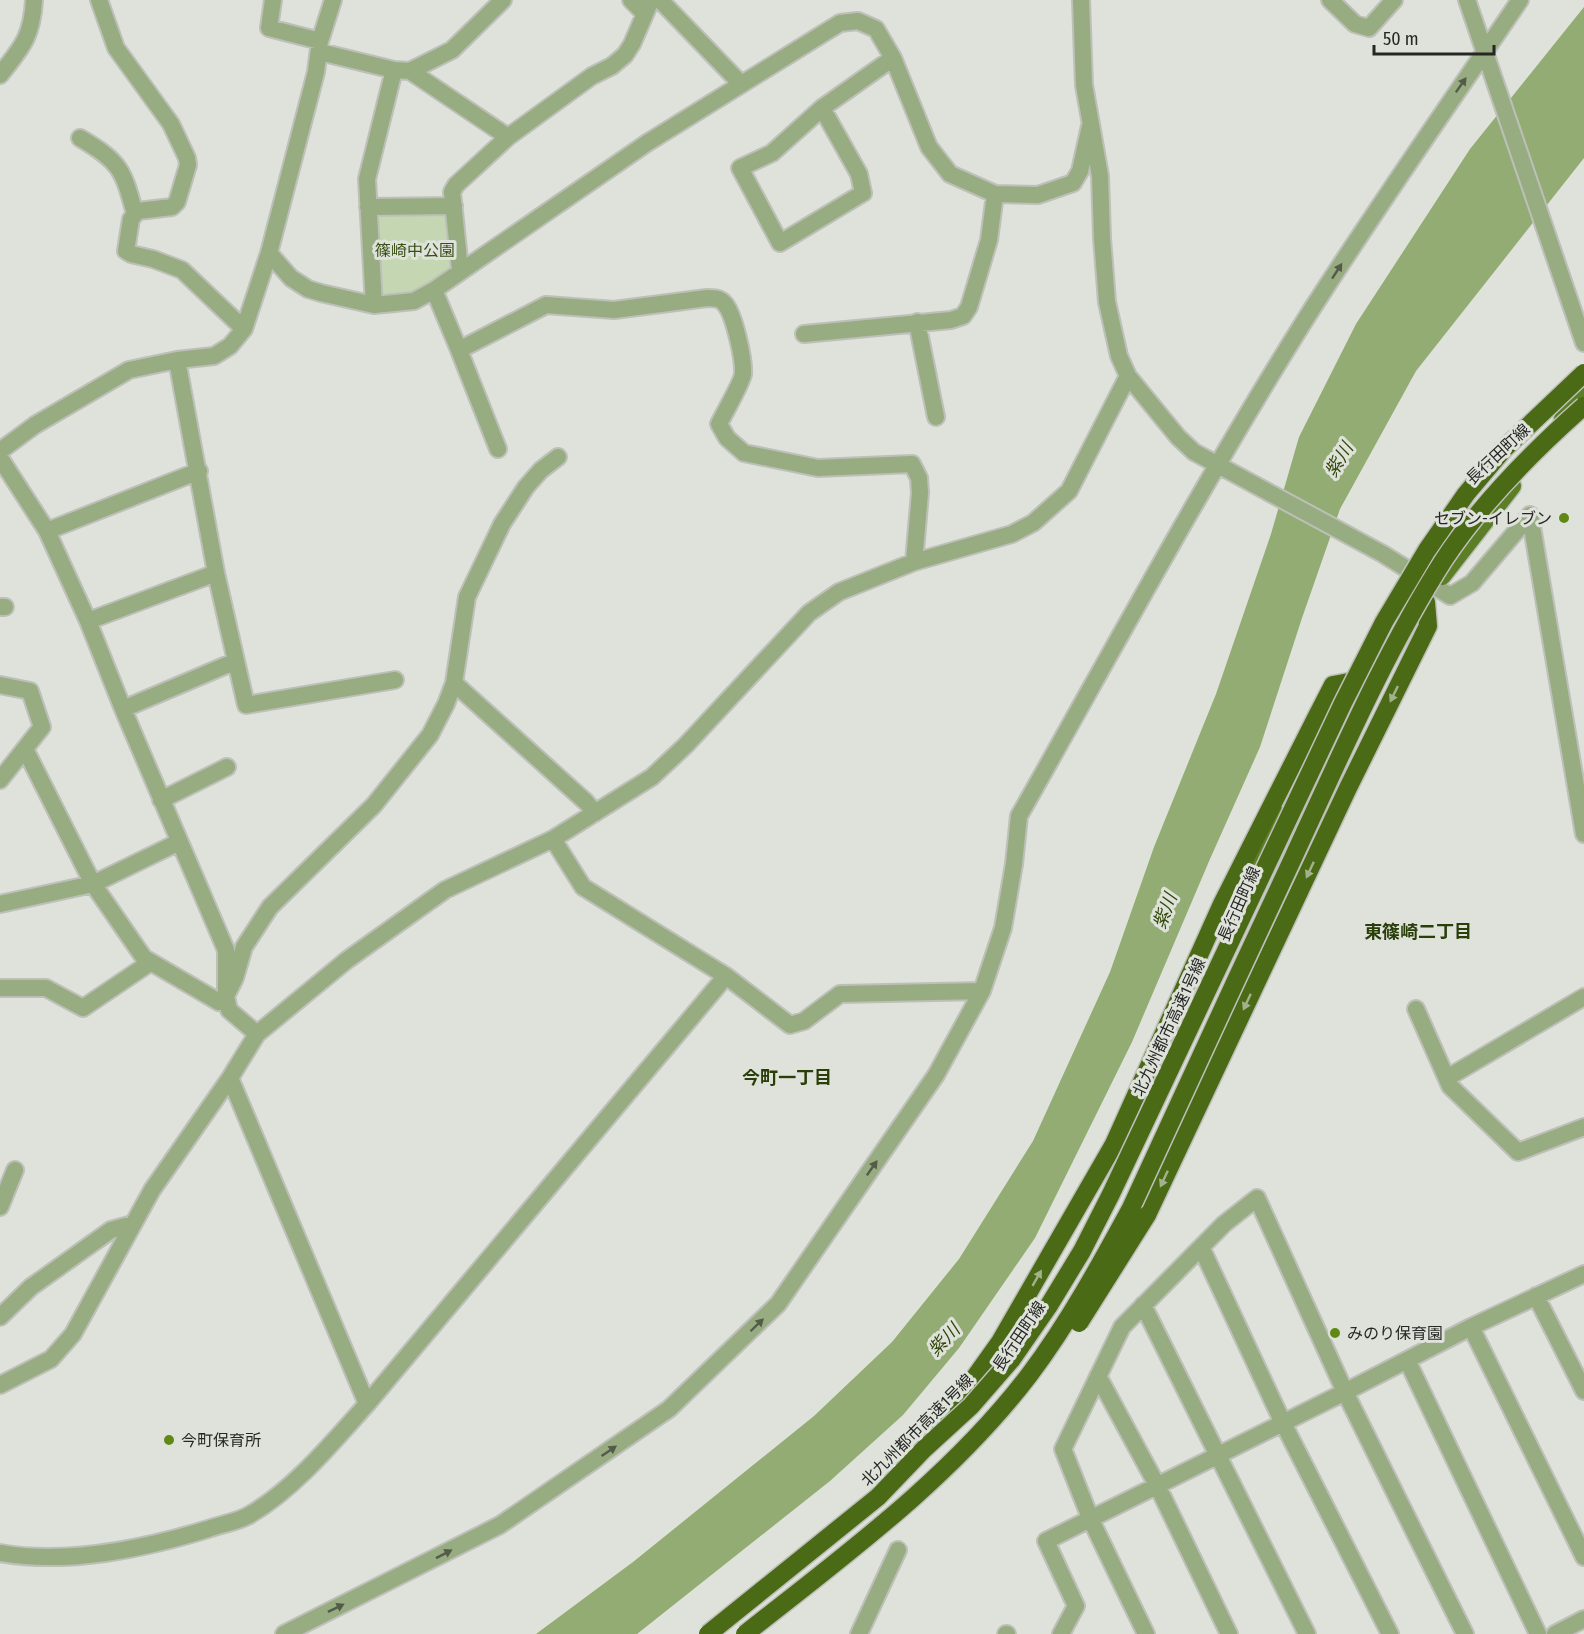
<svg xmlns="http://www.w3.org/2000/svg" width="1584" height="1634" font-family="'Fira Sans Condensed','Noto Sans JP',sans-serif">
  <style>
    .green { fill: #c5d6b3 }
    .water { fill: #92ac73 }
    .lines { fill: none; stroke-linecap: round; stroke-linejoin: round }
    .minor-casing { stroke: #bdc0b9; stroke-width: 20 }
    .major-casing { stroke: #bdc0b9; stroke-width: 21 }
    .highway-casing { stroke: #bdc0b9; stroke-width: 21 }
    .minor { stroke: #98ac81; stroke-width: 16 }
    .major { stroke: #5b7e26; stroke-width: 18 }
    .highway { stroke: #4b6a16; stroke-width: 18 }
    .highway-bridge-casing { stroke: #bdc0b9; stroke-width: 21; stroke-linecap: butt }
    .highway-bridge { stroke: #4b6a16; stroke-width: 18 }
    .oneway { fill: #545c49 }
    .oneway2 { fill: #a3b28c }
    .poi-dot { fill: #608914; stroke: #dee2da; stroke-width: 2 }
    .labels { text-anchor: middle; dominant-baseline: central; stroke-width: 6; stroke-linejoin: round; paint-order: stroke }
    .park-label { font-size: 16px; fill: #385013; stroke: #dee2da }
    .street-label { font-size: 16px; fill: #262724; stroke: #dee2da }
    .poi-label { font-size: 16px; fill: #262724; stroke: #dee2da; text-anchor: start }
    .water-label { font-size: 18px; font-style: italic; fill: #314808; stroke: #dee2da }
    .neighbourhood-label { font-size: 18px; font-weight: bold; fill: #2a3e09; stroke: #dee2da }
  </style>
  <rect width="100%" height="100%" fill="#dee2da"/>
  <path class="green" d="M454 206 460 270 434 290 374 305 368 207Z"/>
  <path class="water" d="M1584 7V158L1416 371 1340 509 1302 618 1260 747 1210 859 1132 1042 1035 1238 959 1348 903 1415 830 1481 637 1634H536L633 1562 814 1416 892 1342 959 1259 1033 1141 1110 972 1154 847 1216 694 1271 534 1299 437 1356 324 1470 149Z"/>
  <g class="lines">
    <defs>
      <path id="minor" d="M99 0 116 48 171 124 187 158 188 165 177 202 172 207 138 211 131 219 126 251 131 254 153 259 182 270 244 329
        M273 0 269 28 320 41
        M631 0 645 14
        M660 0 741 84
        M1081 0 1084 85 1100 176 1102 238 1107 302 1119 356 1128 376 1178 437 1194 452 1383 554 1450 596 1472 583 1530 515
        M1330 0 1355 24 1369 28 1394 0
        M1467 0 1584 343
        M320 52 394 70 410 71 508 137
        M410 71 452 50 503 0
        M0 75C22 47 32 37 34 0
        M822 108 772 153 740 168 780 243 863 193 859 174 822 108 893 58
        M80 138C121 162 123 170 135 214
        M368 207 454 206
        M269 253 291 278 308 289 321 293 374 305 414 301 434 290 647 143 840 23 858 21 876 29 893 58 929 147 950 174 995 194 1038 195 1073 183 1080 171 1090 126
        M460 270 452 192 456 185 508 137 592 76 612 66 625 55 632 44 651 0
        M434 290 459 350 546 305 614 310 707 298C713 298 720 298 724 303 734 313 744 359 743 374 742 383 724 413 719 424L727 438 744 453 818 468 912 464 919 478 920 493 914 562
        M374 305 367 179 394 70
        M917 322 936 417
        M804 334 951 320 963 316 969 307 989 240 995 194
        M459 350 498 449
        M177 360 216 573 246 705 395 680
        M0 451 35 425 129 370 177 360 214 356 230 346 244 329 269 253 316 72 320 41 333 0
        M0 458 47 531 88 621 123 709 226 950V996L229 1010 257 1034
        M1530 515 1584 834
        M47 531 199 471
        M0 607H5
        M88 621 216 573
        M454 683 586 802 595 813
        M0 685 30 691 42 727 0 780
        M123 709 236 661
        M25 749 93 884 144 958 219 1002 226 996 235 978 244 947 270 907 374 805 430 735 446 704 454 683 467 597 502 524 526 487 541 470 558 457
        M161 800 227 767
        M553 839 583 887 726 976 790 1025 804 1021 840 994 982 991
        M0 904 93 884 179 842
        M0 988H46L83 1008 151 962
        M1416 1009 1450 1086 1518 1152 1584 1127
        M230 1078 367 1404
        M1447 1078 1584 997
        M0 1207 15 1170
        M1201 1247 1283 1423 1390 1634
        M1536 1296 1584 1391
        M1143 1305 1307 1634
        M0 1317 31 1287 111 1230 133 1224
        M1471 1327 1584 1557
        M1407 1360 1538 1634
        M1098 1376 1158 1487 1229 1634
        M0 1385 51 1359 73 1334 152 1190 230 1078 257 1034 347 960 445 890 553 839 652 777 686 745 809 613 839 592 914 562 1012 534 1033 523 1069 491 1128 376
        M0 1553C68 1565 143 1549 208 1529 221 1524 239 1522 251 1514 295 1488 333 1442 367 1404L726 976
        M284 1634 500 1525 669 1409 778 1304 936 1075 982 991 1003 928 1014 864 1019 816C1113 650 1204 481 1305 320 1374 211 1448 106 1520 0
        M859 1634 898 1550
        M1006 1634H1007
        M1061 1634 1076 1606 1046 1541 1345 1392 1471 1327 1584 1274
        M1146 1634 1091 1520 1063 1449 1122 1327 1224 1224 1257 1198 1345 1392 1465 1634
        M1555 1634 1584 1619"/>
      <path id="major" d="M1563 419 1584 392
        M1442 576 1512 486
        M1241 900 1280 816"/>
      <path id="highway" d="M1147 1215 1348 788 1428 626 1426 602
        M935 1433 1000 1342 1114 1144 1222 904 1317 716 1333 685 1349 682"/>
    </defs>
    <use href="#minor" class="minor-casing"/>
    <use href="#major" class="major-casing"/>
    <use href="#highway" class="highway-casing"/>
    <use href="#minor" class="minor"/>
    <use href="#major" class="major"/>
    <use href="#highway" class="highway"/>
    <defs>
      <path id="highway-bridge" d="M1079 1323 1147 1215
        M708 1634 878 1497 924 1449 971 1406 1012 1359 1048 1307 1082 1251 1111 1194 1343 703 1384 622 1427 550 1466 494 1504 449 1584 373
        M745 1634C845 1555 952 1477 1030 1374 1069 1322 1100 1265 1131 1208 1185 1091 1239 973 1294 856 1340 757 1384 654 1443 561 1481 503 1532 452 1584 406"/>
    </defs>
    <use href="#highway-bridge" class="highway-bridge-casing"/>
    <use href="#highway-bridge" class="highway-bridge"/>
  </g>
  <defs><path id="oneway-solid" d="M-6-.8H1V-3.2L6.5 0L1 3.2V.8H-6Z" transform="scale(1.5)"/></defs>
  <g class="oneway">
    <use href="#oneway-solid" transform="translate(1461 85) rotate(-55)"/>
    <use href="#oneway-solid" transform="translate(1337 271) rotate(-57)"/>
    <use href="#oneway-solid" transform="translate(872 1168) rotate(-55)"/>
    <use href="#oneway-solid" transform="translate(757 1325) rotate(-44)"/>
    <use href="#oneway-solid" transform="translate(609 1451) rotate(-34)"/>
    <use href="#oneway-solid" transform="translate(444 1554) rotate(-27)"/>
    <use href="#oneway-solid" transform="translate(336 1608) rotate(-26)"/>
  </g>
  <g class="oneway2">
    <use href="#oneway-solid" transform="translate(1394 694) rotate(116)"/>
    <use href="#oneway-solid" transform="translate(1310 870) rotate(115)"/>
    <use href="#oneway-solid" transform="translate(1247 1002) rotate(115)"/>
    <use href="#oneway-solid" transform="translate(1164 1179) rotate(115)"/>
    <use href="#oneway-solid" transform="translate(1037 1278) rotate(-60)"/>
  </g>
  <g class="poi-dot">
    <circle cx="1564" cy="518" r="6"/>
    <circle cx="1335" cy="1333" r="6"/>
    <circle cx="169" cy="1440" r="6"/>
  </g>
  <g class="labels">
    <g class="park-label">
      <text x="415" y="250">篠崎中公園</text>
    </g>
    <g class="street-label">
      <text transform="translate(1498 454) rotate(-43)">長行田町線</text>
      <text transform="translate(1239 904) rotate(-66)">長行田町線</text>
      <text transform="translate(1169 1027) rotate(-65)">北九州都市高速1号線</text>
      <text transform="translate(1019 1336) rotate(-56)">長行田町線</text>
      <text transform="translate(917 1430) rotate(-45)">北九州都市高速1号線</text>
    </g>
    <g class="poi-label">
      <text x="1552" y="518" text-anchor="end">セブン-イレブン</text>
      <text x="1347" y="1333">みのり保育園</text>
      <text x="181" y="1440">今町保育所</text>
    </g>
    <g class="water-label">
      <text transform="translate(1339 460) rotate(-59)">紫川</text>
      <text transform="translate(1165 911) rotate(-69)">紫川</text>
      <text transform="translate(944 1340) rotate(-47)">紫川</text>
    </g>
    <g class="neighbourhood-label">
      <text x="1418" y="932">東篠崎二丁目</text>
      <text x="787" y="1078">今町一丁目</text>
    </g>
  </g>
  <path d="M1374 45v9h120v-9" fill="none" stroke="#262724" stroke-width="3"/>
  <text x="1383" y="45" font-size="18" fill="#262724" stroke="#dee2da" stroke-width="4.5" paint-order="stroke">50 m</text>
</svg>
